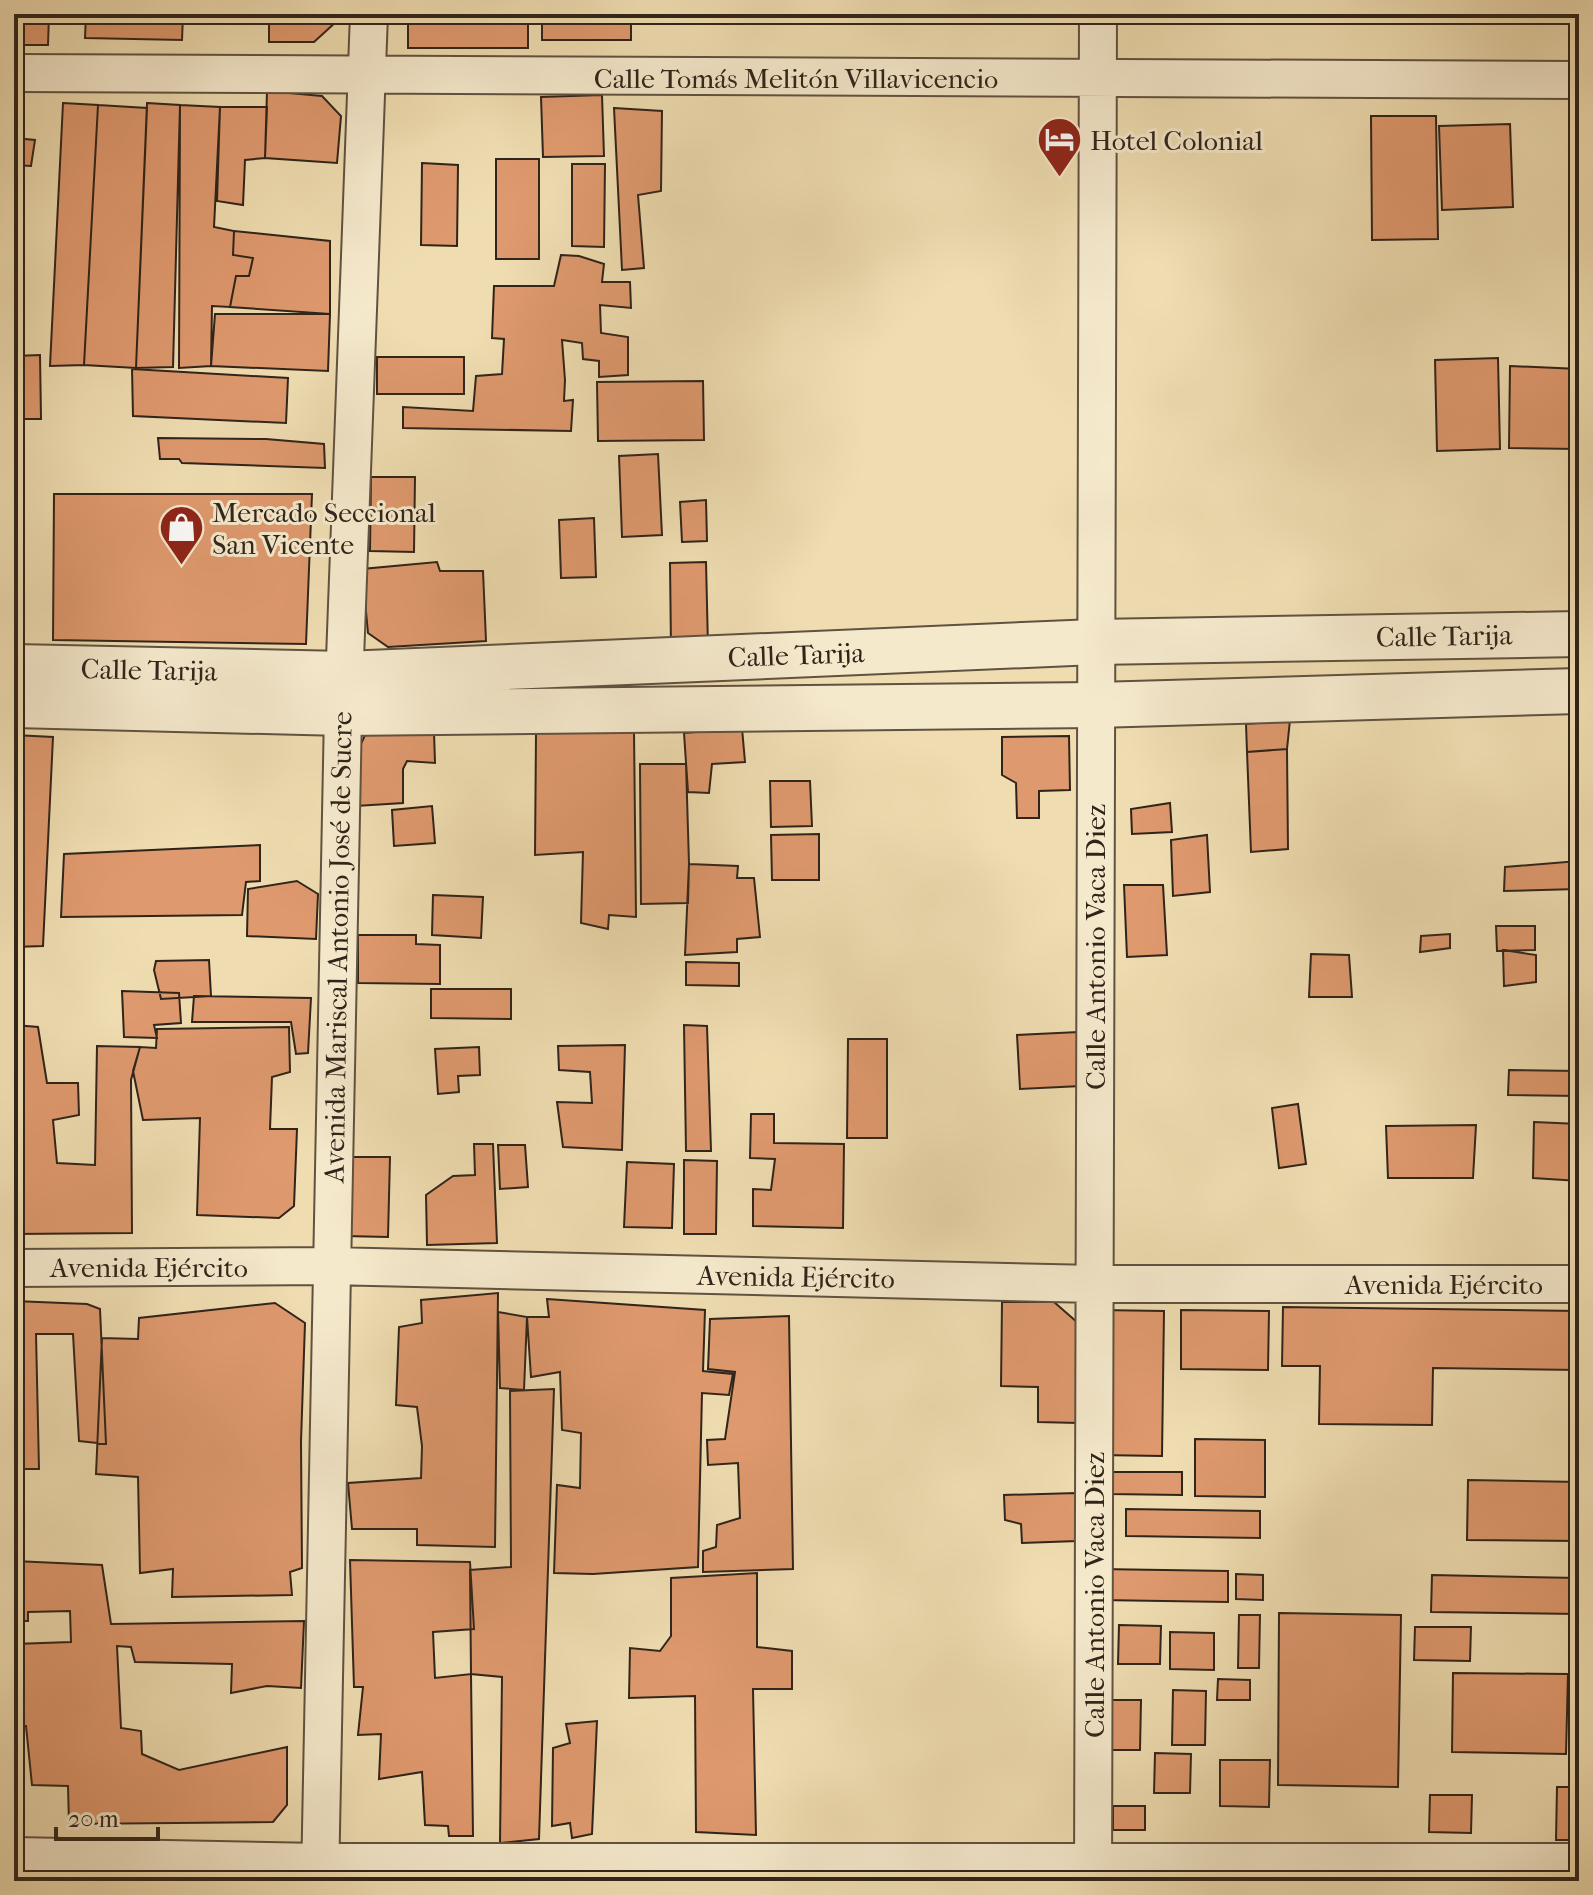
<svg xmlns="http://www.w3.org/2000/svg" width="1593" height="1895" font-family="'IM FELL French Canon',serif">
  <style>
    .building { fill: #df996e; stroke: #30241a; stroke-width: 2 }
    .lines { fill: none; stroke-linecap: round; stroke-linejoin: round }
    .minor-casing { stroke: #605240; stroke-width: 40 }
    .tertiary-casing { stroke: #605240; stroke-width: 48 }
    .minor { stroke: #f5e9cc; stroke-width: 36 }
    .tertiary { stroke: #f5e9cc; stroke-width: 44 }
    .labels { text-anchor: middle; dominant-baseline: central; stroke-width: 6; stroke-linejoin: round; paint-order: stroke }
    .street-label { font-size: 28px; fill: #30241a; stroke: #f5e9cc }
    .poi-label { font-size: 28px; fill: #30241a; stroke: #f5e9cc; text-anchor: start }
  </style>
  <rect width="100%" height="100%" fill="#efddb1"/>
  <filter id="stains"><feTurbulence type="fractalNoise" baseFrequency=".0025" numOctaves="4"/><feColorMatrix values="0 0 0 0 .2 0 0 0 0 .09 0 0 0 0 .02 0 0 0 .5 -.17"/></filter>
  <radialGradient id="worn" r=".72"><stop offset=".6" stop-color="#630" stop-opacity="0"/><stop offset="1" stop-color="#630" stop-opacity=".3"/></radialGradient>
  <path class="building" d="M14 14H49L48 45H14Z
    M86 14H183L182 40 85 38Z
    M269 14H337V21L314 42H269Z
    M408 14H528V48H408Z
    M542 14H631V40H542Z
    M267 91 322 96 341 116 337 163 265 158Z
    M602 95 604 156 543 157 541 97Z
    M63 103 98 105 84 365 50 366Z
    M147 103 180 105 173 367 136 368Z
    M98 105 147 108 136 368 84 365Z
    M180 105 220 107 214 227 234 231 233 255 253 258 249 276H236L230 307 212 306 211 366 179 368Z
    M220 107H267L265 158 245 160 243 205 217 201Z
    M614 108 662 111 661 191 638 195 644 268 622 270Z
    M1577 115H1579V187H1577Z
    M1371 116H1436L1438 239 1372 240Z
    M1510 124 1513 207 1442 210 1439 126Z
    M14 138 35 140 31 166 14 165Z
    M496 159H539V259H496Z
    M422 163 458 165 457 246 421 245Z
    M572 164H605L604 247 572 246Z
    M234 231 330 241V314L230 307 236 276H249L253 258 233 255Z
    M561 255 579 256 604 264 602 282H630L631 308 600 305 601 333 628 337V375L599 377V361L583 359 582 343 562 340 565 380 564 401 573 400 571 431 403 428V407L473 411 476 376 502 374 504 339 492 338 494 286H554Z
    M215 314H330L328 371 211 366Z
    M40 355 41 419H14V356Z
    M377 357H464V394H377Z
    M1498 358 1500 449 1437 451 1435 360Z
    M1510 366 1579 369 1577 449 1509 448Z
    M132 369 288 378 286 423 133 416Z
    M703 381 704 440 598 441 597 382Z
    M158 438 266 439 324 444 325 468 182 463 179 459H160Z
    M658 454 662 535 622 537 619 456Z
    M371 477H415L414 552 370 551Z
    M54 494H312L306 644 53 640Z
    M706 500 707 541 682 542 680 502Z
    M594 518 596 577 561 578 559 520Z
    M437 562 440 571H483L486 641 388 647 368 633 362 569Z
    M706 562 708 647 671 648 670 563Z
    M1290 720 1287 749 1247 752 1246 724Z
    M742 728 745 762 712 764 709 793 688 792 684 733Z
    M367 731 434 732 435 763 407 761 403 769V803L356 806 358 750Z
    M634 732 636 917 609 915 608 929 581 923 583 852 535 855 536 733Z
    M14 735 53 737 43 946 14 947Z
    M1069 736 1070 790 1039 791V818H1017L1016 783 1002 775V737Z
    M1287 749 1288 849 1251 852 1247 752Z
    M640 764H686L689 864 688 903 641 904Z
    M770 781H810L812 826 771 827Z
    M1170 803 1172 832 1132 834 1131 809Z
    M432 806 435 843 394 846 392 810Z
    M819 834V880H772L771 835Z
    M1207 835 1210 892 1173 896 1171 840Z
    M260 845V881L246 882 242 915 61 917 64 854Z
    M1578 861 1577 889 1504 891 1505 867Z
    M689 864 738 866 737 878H754L760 937 737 939V952L685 955Z
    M297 881 318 894 316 939 247 936 248 889Z
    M1124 885H1163L1167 955 1127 957Z
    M433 895 483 897 481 938 432 935Z
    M1496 926H1535V950L1497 951Z
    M1450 934V948L1420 952 1421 936Z
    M358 935H416V944L440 945V984L358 983Z
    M1503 950 1536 955V982L1504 986Z
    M1311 954 1349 955 1352 997H1309Z
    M209 960 211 996 161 999 154 970 156 961Z
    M686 962 739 963V986L686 985Z
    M431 989H511V1019L431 1018Z
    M122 991 179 993 181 1023 154 1025 157 1038 124 1037Z
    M194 996 311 998 308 1053 296 1054 291 1022H192Z
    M14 1025 38 1027 47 1083H78L79 1115 53 1120 57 1163 95 1165 97 1046 140 1047 131 1080 132 1233 14 1234Z
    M684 1025 707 1026 711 1151H686Z
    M289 1027 290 1072 272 1077 270 1129H297L294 1206 279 1218 197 1215 200 1118 143 1120 133 1071 140 1047 156 1048 157 1029Z
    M1078 1032 1081 1086 1020 1089 1017 1035Z
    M848 1039H887V1138H847Z
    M625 1045 622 1150 563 1147 557 1102 592 1103 590 1072 559 1070 558 1046Z
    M479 1047 480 1075 458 1076 459 1092 438 1094 435 1049Z
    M1509 1070 1579 1071V1096L1508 1095Z
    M1298 1104 1306 1164 1279 1168 1272 1108Z
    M751 1114H774V1143L844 1144 843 1228 753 1226V1189L771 1190 775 1159 750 1158Z
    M1534 1122 1579 1124V1181L1533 1178Z
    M1476 1125 1473 1178H1388L1386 1126Z
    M474 1144H493L497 1243 427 1245 426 1195 453 1176 475 1175Z
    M498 1145H525L528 1187 500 1189Z
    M346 1157H390L388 1237 345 1236Z
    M684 1160 717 1161 716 1234H684Z
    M627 1162 674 1164 672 1228 624 1227Z
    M498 1293 495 1547 417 1545V1529H352L348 1483 421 1478 422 1446 417 1407 396 1405 399 1327 422 1323 421 1300Z
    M547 1299 705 1310 703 1371 733 1374 729 1395 702 1393 698 1567 593 1574 554 1573 557 1485 580 1488 581 1433 562 1430 560 1372 531 1377 527 1317H549Z
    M14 1301 87 1304 100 1309 106 1444 79 1441 73 1334H36L39 1469H14Z
    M1002 1302H1054L1078 1323V1423L1038 1422V1387L1001 1386Z
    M275 1303 305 1323 301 1442 302 1568 290 1572 292 1595 172 1597 173 1569 140 1573 138 1477 96 1474 102 1338 138 1339 139 1318Z
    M1283 1307 1579 1311V1370L1433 1368 1432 1425 1319 1424 1320 1366H1282Z
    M1100 1310 1164 1311 1162 1456 1098 1455Z
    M1181 1310 1269 1311 1268 1370 1181 1369Z
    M498 1312 527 1317 524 1390 500 1388Z
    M789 1316 793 1569 703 1572V1551L716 1547 717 1525 740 1518 738 1463 708 1465 707 1440 725 1439 735 1372 708 1369 710 1319Z
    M554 1389 539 1839 500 1843 502 1677 471 1674 470 1570 511 1567 510 1391Z
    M1195 1439 1265 1440V1497L1195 1496Z
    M1109 1472H1182V1495L1109 1494Z
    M1468 1480 1579 1482V1541L1467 1540Z
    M1076 1493 1077 1541 1022 1543 1021 1524 1005 1520 1004 1495Z
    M1126 1509 1260 1511V1538L1126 1536Z
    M350 1560 470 1562 474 1629 433 1632 435 1678 471 1674 473 1836H449L448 1826 425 1825 422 1772 379 1779 381 1734 358 1735 363 1687H354Z
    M14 1561 102 1565 111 1624 304 1621 301 1688 267 1686 231 1693 232 1664 135 1662 131 1647 117 1646 121 1728 141 1731 142 1754 179 1770 287 1747V1805L273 1822 69 1824 68 1786 32 1785 26 1726H14V1644L71 1642 70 1611 28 1612V1621H14Z
    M1099 1569 1228 1571V1602L1099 1600Z
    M757 1573V1647L792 1651V1689H753L756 1835 696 1832 695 1696 629 1698 630 1648 660 1651 671 1636V1578Z
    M1236 1574 1263 1575V1600L1236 1599Z
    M1432 1575 1579 1578V1614L1431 1612Z
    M1279 1613 1401 1615 1398 1787 1278 1785Z
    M1239 1615H1260L1259 1668H1238Z
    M1119 1625 1161 1626 1160 1664H1118Z
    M1415 1627H1471L1470 1661 1414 1660Z
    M1170 1632 1214 1633V1670L1170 1669Z
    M1453 1673 1568 1674 1566 1754 1452 1752Z
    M1218 1679 1250 1680V1700H1217Z
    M1173 1690 1206 1691 1205 1745H1172Z
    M1102 1700H1141L1140 1750H1101Z
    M597 1721 592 1834 572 1838 570 1823 552 1826 553 1748 570 1743 566 1724Z
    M1155 1753 1191 1754 1190 1793H1154Z
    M1220 1760H1270L1269 1807 1220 1806Z
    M1557 1787H1579V1840H1556Z
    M1430 1795H1472L1471 1833 1429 1832Z
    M1113 1806H1145V1830H1113Z
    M436 1873 536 1877V1881H417Z"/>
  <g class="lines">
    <defs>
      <path id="minor" d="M14 73 1579 80
        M14 1268 330 1266 1095 1284H1579
        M14 1856 320 1862H1579
        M320 1881 343 713 369 14
        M1093 1881 1098 14"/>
      <path id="tertiary" d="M14 667 345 674 1095 642 1579 634
        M14 705 343 713 1096 705 1579 691"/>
    </defs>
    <use href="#minor" class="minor-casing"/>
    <use href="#tertiary" class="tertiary-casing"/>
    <use href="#minor" class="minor"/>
    <use href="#tertiary" class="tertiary"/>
  </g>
  <defs>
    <symbol id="hotel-pin" viewBox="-11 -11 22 30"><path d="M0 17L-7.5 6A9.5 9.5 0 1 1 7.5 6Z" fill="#8f2418" stroke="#f5e9cc"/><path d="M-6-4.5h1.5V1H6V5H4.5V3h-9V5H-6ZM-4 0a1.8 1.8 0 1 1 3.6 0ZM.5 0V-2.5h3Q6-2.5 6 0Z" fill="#fff"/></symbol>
    <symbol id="shop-pin" viewBox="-11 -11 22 30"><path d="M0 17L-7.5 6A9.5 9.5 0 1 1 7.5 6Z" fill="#8f2418" stroke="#f5e9cc"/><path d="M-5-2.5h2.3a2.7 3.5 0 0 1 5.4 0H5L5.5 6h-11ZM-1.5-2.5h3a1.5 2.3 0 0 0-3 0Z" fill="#fff"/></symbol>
  </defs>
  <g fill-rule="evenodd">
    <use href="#hotel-pin" x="1034" y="114" width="51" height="69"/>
    <use href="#shop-pin" x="156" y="502" width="51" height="69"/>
  </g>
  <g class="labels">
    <g class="street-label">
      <text x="796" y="78">Calle Tomás Melitón Villavicencio</text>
      <text transform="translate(1444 636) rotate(-1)">Calle Tarija</text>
      <text transform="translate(796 655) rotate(-2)">Calle Tarija</text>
      <text transform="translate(149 670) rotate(1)">Calle Tarija</text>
      <text transform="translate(338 947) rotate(-89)">Avenida Mariscal Antonio José de Sucre</text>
      <text transform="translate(1095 947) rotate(-90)">Calle Antonio Vaca Diez</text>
      <text x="149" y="1267">Avenida Ejército</text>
      <text transform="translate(796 1277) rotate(1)">Avenida Ejército</text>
      <text x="1444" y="1284">Avenida Ejército</text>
      <text transform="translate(1094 1595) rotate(-90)">Calle Antonio Vaca Diez</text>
    </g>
    <g class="poi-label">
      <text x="1090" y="140">Hotel Colonial</text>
      <text x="212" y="512">Mercado Seccional<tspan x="212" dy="32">San Vicente</tspan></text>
    </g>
  </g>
  <rect width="1593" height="1895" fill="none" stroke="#efddb1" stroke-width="48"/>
  <rect x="16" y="16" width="1561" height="1863" fill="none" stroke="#30241a" stroke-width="4"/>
  <rect x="24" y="24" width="1545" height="1847" fill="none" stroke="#30241a" stroke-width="2"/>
  <path d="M56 1827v12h102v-12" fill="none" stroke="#30241a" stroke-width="4"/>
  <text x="68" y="1827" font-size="24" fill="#30241a" stroke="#f5e9cc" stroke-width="6" paint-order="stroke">20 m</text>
  <rect width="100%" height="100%" filter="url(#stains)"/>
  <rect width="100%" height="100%" fill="url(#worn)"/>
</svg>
